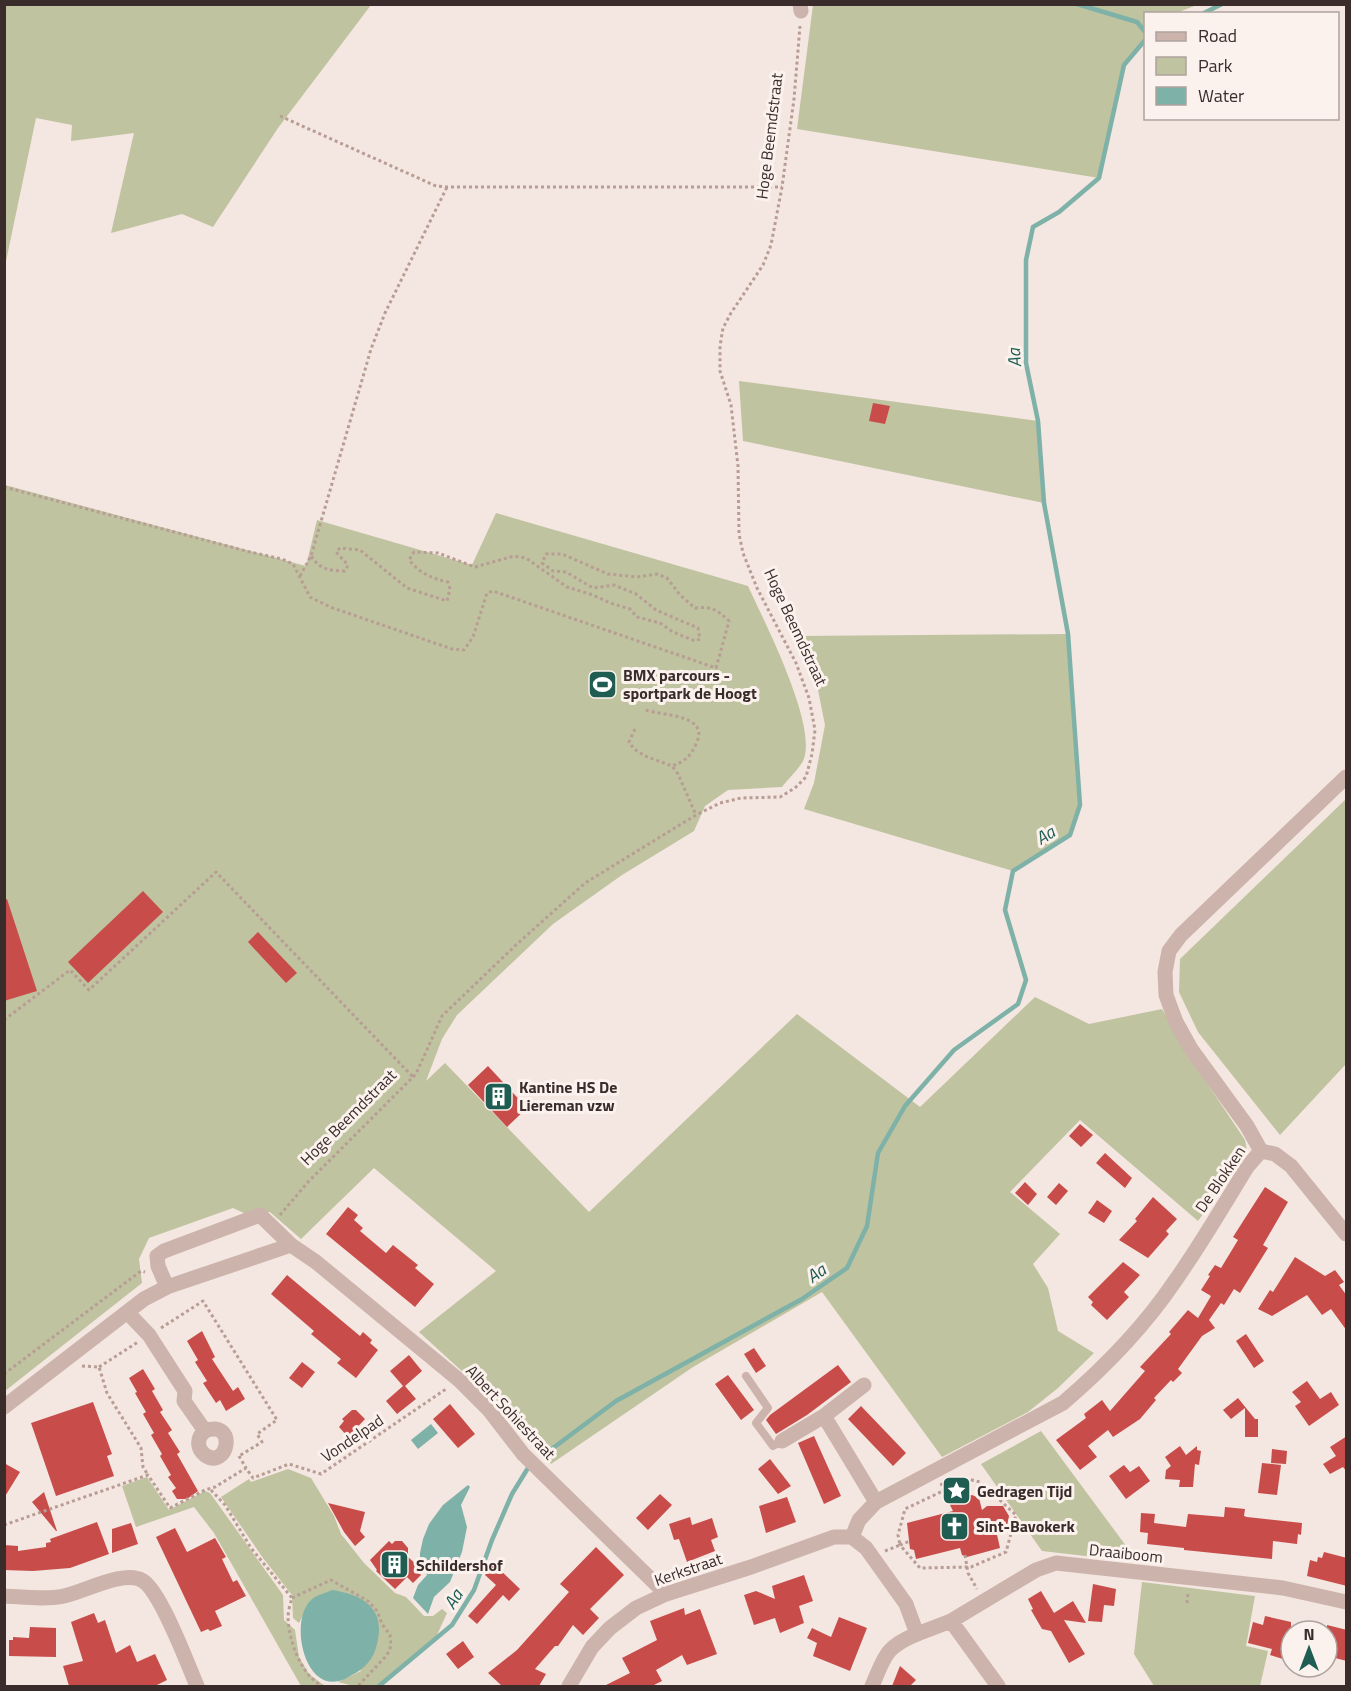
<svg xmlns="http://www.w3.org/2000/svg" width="1351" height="1691" font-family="'Titillium Web',sans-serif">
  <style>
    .green { fill: #bfc39f }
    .water { fill: #7eb1a8 }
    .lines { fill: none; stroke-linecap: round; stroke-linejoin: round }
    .stream { stroke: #7eb1a8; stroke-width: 4.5 }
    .building { fill: #c84d4a }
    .path { stroke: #b89d95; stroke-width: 3; stroke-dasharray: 3 3; stroke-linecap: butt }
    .service { stroke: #ccb3ab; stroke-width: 8 }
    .minor { stroke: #ccb3ab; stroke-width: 15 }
    .tertiary { stroke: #ccb3ab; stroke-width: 15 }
    .labels { text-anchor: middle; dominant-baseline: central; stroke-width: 6; stroke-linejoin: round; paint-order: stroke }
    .street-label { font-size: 16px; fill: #3a2c2a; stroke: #fbf1ed }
    .poi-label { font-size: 16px; font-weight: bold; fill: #3a2c2a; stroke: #fbf1ed; text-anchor: start }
    .water-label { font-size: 18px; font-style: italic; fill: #1f5d53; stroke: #fbf1ed }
  </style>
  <rect width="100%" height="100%" fill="#f4e6e0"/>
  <path class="green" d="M5 4H371V5L278 128 213 227 182 214 111 233 134 133 71 141 72 125 36 118 5 266Z
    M813 5 814 4 1197 5 1176 13 1146 14 1145 39 1124 65 1099 178 797 129Z
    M739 381 1038 421 1044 503 743 441Z
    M5 485 306 566 317 520 472 565 496 513 748 586C764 621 819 727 803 761 798 770 788 779 782 787L728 790 705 806 694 831 622 875 553 924 457 1015 442 1039 426 1081 445 1063 589 1212 797 1014 920 1107 1035 997 1089 1024 1162 1009 1196 1067 1245 1140 1247 1151 1198 1221 1080 1120 1010 1192 1060 1234 1033 1264 1048 1288 1058 1331 1094 1353 1058 1388 1028 1412 942 1457 822 1292 693 1367 551 1464 545 1454 473 1386 475 1383 419 1332 496 1271 374 1168 301 1239 270 1212 246 1214 233 1208 149 1238 139 1259 142 1283 5 1391Z
    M1068 634 1080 805 1070 835 1013 871 804 809 814 783 825 725 816 680 796 636Z
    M1346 799V1064L1280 1135 1198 1032 1179 992 1180 959Z
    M1041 1431 1138 1562 1042 1551 981 1464Z
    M288 1469 311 1478 334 1516 341 1534 364 1563 395 1593 406 1597 424 1616H433L442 1609 447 1613 437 1635 380 1684 374 1686H354L338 1682 361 1671 311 1600 299 1623 293 1618 292 1595 263 1558 221 1497 249 1479 251 1482Z
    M147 1477 169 1510 205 1491 210 1493 283 1595 284 1620 295 1630 299 1657 309 1674 325 1686H301L214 1533 194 1507 136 1527 122 1486Z
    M1142 1582 1255 1596 1246 1646 1268 1651 1260 1686H1154L1134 1654Z"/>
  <path class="water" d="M431 1424 438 1433 418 1449 411 1440Z
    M468 1485 470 1487 461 1505 467 1527 462 1552 450 1582 434 1597 428 1614 413 1598 418 1585 427 1575 420 1559V1553L423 1539 429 1524 443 1505Z
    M332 1590C364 1595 386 1609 377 1644 374 1658 365 1669 352 1675 348 1677 344 1680 339 1681 304 1690 289 1621 311 1600 316 1595 326 1593 332 1590Z"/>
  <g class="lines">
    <path class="stream" d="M1077 4 1137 22 1146 33
      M1202 14 1222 4
      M545 1454 616 1401 802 1299 847 1268 867 1226 878 1153 905 1106 954 1050 1018 1004 1026 980 1005 910 1013 871 1070 835 1080 805 1068 634 1044 503 1038 421 1026 363V260L1033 227 1059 212 1099 178 1124 65 1146 39
      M379 1686 452 1625 474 1590 492 1540 512 1494 528 1468"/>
  </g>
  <path class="building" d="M873 403 890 406 885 424 869 421Z
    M143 891 163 912 88 983 68 962Z
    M7 899 37 991 4 1001V900Z
    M258 932 297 973 286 983 248 942Z
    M488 1066 527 1108 507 1127 468 1085Z
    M1080 1124 1093 1135 1081 1147 1069 1136Z
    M1105 1153 1132 1178 1125 1188 1096 1163Z
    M1025 1182 1037 1194 1028 1205 1015 1193Z
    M1059 1183 1068 1191 1056 1205 1047 1197Z
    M1265 1187 1288 1202 1263 1245 1268 1248 1240 1293 1234 1289 1224 1305 1221 1303 1209 1320 1215 1328 1202 1336 1178 1369 1182 1373 1173 1382 1171 1380 1154 1398 1156 1400 1140 1419 1113 1437 1108 1430 1088 1446 1097 1457 1080 1470 1056 1440 1086 1418 1084 1414 1102 1400 1110 1411 1145 1371 1140 1367 1171 1334 1169 1332 1188 1310 1198 1318 1211 1296 1201 1290 1210 1276 1208 1275 1215 1265 1221 1268 1238 1240 1233 1237Z
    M1153 1197 1177 1219 1166 1231 1169 1234 1148 1258 1119 1240 1137 1221 1135 1219Z
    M1097 1200 1112 1211 1104 1223 1088 1213Z
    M348 1207 358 1215 354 1220 363 1228 360 1231 386 1253 393 1245 418 1265 415 1268 434 1284 415 1307 326 1234Z
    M1295 1257 1325 1276 1335 1270 1344 1282 1339 1285 1347 1296V1331L1331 1309 1322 1315 1307 1295 1272 1316 1258 1309 1270 1290 1273 1292Z
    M1123 1262 1140 1275 1124 1292 1129 1297 1107 1320 1091 1305 1093 1302 1088 1297Z
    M287 1275 360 1336 363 1332 372 1340 370 1343 378 1350 356 1378 337 1363 341 1359 311 1334 314 1331 271 1294Z
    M202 1331 215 1357 212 1359 233 1391 238 1387 245 1399 226 1411 220 1400 216 1403 203 1383 207 1381 195 1362 198 1360 187 1341Z
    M1246 1334 1264 1361 1254 1368 1236 1341Z
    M754 1348 766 1366 756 1373 744 1354Z
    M409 1355 422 1371 405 1386 416 1399 397 1414 386 1401 403 1386 390 1371Z
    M302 1362 315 1372 302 1388 289 1378Z
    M838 1365 851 1382 807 1415 776 1434 766 1420 770 1415Z
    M143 1369 155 1389 152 1391 163 1410 160 1412 172 1430 168 1433 180 1452 177 1454 198 1491 187 1499H177L172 1491 176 1488 168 1477 171 1475 160 1456 162 1454 151 1435 154 1433 143 1414 146 1412 135 1393 137 1392 129 1378Z
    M728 1375 754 1410 741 1420 715 1384Z
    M1307 1381 1320 1399 1331 1392 1339 1405 1309 1426 1295 1406 1301 1402 1292 1392Z
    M1238 1398 1255 1419H1258V1437H1245V1408L1231 1419 1223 1410Z
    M93 1402 112 1454 107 1456 114 1476 56 1496 31 1423Z
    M450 1404 475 1434 458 1448 433 1419Z
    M861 1406 906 1453 893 1466 848 1419Z
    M352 1410H356L365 1419 348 1437 339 1427 344 1421 342 1419Z
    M814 1436 841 1496 824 1504 798 1443Z
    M1347 1436V1472L1343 1467 1330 1474 1323 1464 1336 1456 1330 1447Z
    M1180 1446 1186 1455 1197 1446V1450L1201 1451 1199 1465 1195 1464 1193 1487H1179L1180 1480 1165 1479 1166 1470 1171 1466 1165 1457Z
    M1272 1449 1287 1451 1286 1464 1271 1463Z
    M770 1459 791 1486 778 1494 758 1469Z
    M4 1463 20 1472 4 1498Z
    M1262 1463 1281 1465 1277 1495 1258 1493Z
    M1124 1465 1130 1472 1139 1466 1150 1481 1126 1499 1109 1476Z
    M44 1492 57 1531H56L32 1502Z
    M660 1494 672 1505 648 1530 636 1518Z
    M972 1495 979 1498 982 1510 987 1506H1003L1009 1516 1007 1526 996 1530 1000 1548 967 1557 962 1555 960 1548 916 1559 914 1550 910 1549 907 1523 953 1511 950 1505 953 1500Z
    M787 1497 796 1522 766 1533 759 1506Z
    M328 1503 365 1512 360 1531 365 1537 355 1546 344 1532Z
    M1225 1507 1245 1509 1244 1516 1247 1517 1302 1523 1301 1535 1298 1534 1297 1544 1273 1541 1272 1559 1184 1550V1548L1147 1544 1148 1533 1140 1532 1141 1513 1155 1514 1154 1523 1186 1527 1188 1514 1224 1517Z
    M690 1517 692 1525 712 1518 718 1537 711 1540 715 1551 687 1562 679 1539 674 1540 669 1524Z
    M97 1522 109 1554 70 1568 33 1571 4 1570V1545L18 1546V1551L46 1547V1543L51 1542 50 1539Z
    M131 1523 138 1544 112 1553V1529Z
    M175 1528 187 1552 215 1538 226 1557 222 1559 233 1582 237 1580 246 1596 215 1611 222 1626 210 1631 208 1629 201 1632 156 1537Z
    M389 1541 392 1544 395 1541H402L408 1548V1557L418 1566 416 1568 421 1575 413 1583 407 1577 395 1589 376 1571 377 1570 370 1560Z
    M596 1547 624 1575 590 1609 599 1618 583 1635 573 1625 558 1646H555L535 1669 546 1674 539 1686H502L488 1673 517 1650 569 1592 560 1584Z
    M1324 1552 1347 1558V1586L1307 1576 1310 1560 1317 1562 1318 1557 1322 1558Z
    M494 1564 520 1589 509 1601 503 1595 477 1624 468 1616 496 1585 485 1575Z
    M804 1575 813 1601 799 1606 804 1623 780 1633 775 1618 754 1625 744 1595 756 1591 775 1599 772 1586Z
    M1093 1584 1116 1589 1114 1606 1104 1605 1102 1622 1088 1621Z
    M1041 1591 1054 1613 1073 1601 1086 1623 1064 1620 1085 1654 1069 1663 1051 1631 1042 1629 1031 1610 1033 1609 1028 1599Z
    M684 1608 685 1615 700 1609 717 1654 687 1665 682 1655 656 1670 662 1681 652 1686H604L630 1673 622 1658 657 1640 650 1621Z
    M94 1613 98 1623 105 1620 116 1653 130 1645 137 1662 155 1654 167 1680 155 1686H69L63 1666 83 1661 71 1622Z
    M1265 1616 1291 1622V1631L1283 1659 1270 1655 1272 1649 1248 1643 1253 1622 1263 1625Z
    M839 1617 867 1628 850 1671 813 1656 817 1643 807 1638 812 1628 831 1637Z
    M1327 1625 1347 1630V1661L1327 1656Z
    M30 1627 56 1628V1657L9 1656V1640H13V1637L29 1638Z
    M463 1641 474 1657 458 1669 446 1654Z
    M900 1666 916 1680 910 1686H892Z"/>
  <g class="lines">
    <path class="path" d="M280 116 436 186 447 187H782
      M4 487 250 552 282 559 293 564 310 597 330 607 452 649 464 650 473 637 487 593 493 591 716 668 729 621C717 610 712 606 695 608L680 595 667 578 657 574 637 577 608 574 562 554H546L542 563 553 571 566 572 593 588 614 585 636 594 656 610 698 628 700 639 695 641 673 632 660 623 637 617 630 609 610 603 593 595 567 587 526 558 514 556 475 567 438 553 414 552 409 560C421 574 431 578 448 582L450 589 447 601 407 588 360 550 340 548 336 552 348 565 345 571C328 570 322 571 311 556
      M300 576 311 556 371 349 385 313 447 187
      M646 710C662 716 711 714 696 744 691 756 684 762 672 766
      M635 729 629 742 634 749 645 756 672 766 678 774 696 815
      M4 1020 70 970 89 990 216 872 413 1077
      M280 1215 308 1182 416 1074 442 1016 517 944 585 883 696 815 720 803 741 798 780 797 795 788 806 777 812 754 815 730 809 698 796 663 757 588 743 553 739 534 738 466 731 405 720 371V346L723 328 731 313 763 265 771 245 782 187 794 99 800 26
      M161 1328 203 1301 277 1420 257 1434 262 1442 239 1456
      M82 1366 99 1367 107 1393 141 1448 143 1467 148 1475
      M99 1367 138 1342
      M4 1374 141 1271 145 1272
      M239 1456 246 1468
      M941 1483 944 1491 952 1502
      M211 1490 225 1505 251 1548 292 1598C290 1604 288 1612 288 1618 289 1641 301 1675 322 1686
      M4 1525 148 1475 170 1508 205 1490 215 1487 246 1468 253 1478 289 1464 321 1474 446 1389
      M885 1551 900 1545 898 1535 905 1509 968 1479 980 1482 1016 1515 1006 1552 971 1567 920 1568 900 1545 910 1541
      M965 1555 968 1573 977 1589
      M292 1598 331 1580 368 1601 377 1611 382 1624 390 1635 391 1646 387 1655 358 1686
      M1187 1603 1188 1592"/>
    <path class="service" d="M746 1376 768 1408 756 1423 773 1446 782 1441"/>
    <path class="minor" d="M800 4 801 11
      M1261 1151 1247 1126 1191 1049 1176 1022 1166 995 1165 972 1169 951 1181 935 1346 777
      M1261 1151 1275 1154 1291 1166 1346 1234
      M167 1287 158 1266 157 1256 164 1251 260 1215 291 1245 316 1262 459 1380 489 1410 523 1454 666 1594
      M127 1312 149 1335 185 1391 184 1401 205 1431C197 1437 196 1448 205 1455 228 1471 238 1419 205 1431
      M4 1407 144 1299 167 1287 291 1245
      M824 1416 876 1502
      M782 1441 824 1416 864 1385
      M852 1537 859 1520 876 1502 1063 1403C1105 1367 1144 1327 1175 1281 1201 1244 1224 1205 1247 1167L1261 1151
      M4 1596C24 1597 45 1600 64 1596 84 1592 125 1569 143 1581 161 1592 188 1665 197 1686
      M951 1621 998 1686
      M569 1686 592 1647 610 1628 636 1608 666 1594 751 1567 834 1537H852L866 1548 906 1604 917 1634 951 1621 1036 1570 1056 1563 1283 1588 1346 1602"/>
    <path class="tertiary" d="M872 1686C885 1656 885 1647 917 1634"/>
  </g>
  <defs>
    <symbol id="stadium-square" viewBox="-11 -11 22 22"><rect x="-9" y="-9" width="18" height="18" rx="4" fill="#1f5d53" stroke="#fbf1ed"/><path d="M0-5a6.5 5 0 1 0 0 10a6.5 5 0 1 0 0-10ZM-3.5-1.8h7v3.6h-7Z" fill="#fff"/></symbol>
    <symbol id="building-square" viewBox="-11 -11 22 22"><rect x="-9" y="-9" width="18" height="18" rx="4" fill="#1f5d53" stroke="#fbf1ed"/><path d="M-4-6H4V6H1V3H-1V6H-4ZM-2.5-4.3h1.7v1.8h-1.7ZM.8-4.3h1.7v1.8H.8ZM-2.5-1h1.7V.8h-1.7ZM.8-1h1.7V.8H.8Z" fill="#fff"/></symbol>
    <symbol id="sight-square" viewBox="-11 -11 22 22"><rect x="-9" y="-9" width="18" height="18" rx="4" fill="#1f5d53" stroke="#fbf1ed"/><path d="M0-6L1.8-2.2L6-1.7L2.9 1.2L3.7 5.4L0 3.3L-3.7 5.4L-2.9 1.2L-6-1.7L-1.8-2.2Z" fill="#fff"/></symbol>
    <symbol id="church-square" viewBox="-11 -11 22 22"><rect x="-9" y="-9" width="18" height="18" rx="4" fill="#1f5d53" stroke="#fbf1ed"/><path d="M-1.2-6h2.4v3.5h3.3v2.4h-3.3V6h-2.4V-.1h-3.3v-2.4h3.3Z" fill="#fff"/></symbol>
  </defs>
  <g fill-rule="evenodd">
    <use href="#stadium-square" x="586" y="668" width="33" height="33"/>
    <use href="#building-square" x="482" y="1080" width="33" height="33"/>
    <use href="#sight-square" x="940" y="1474" width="33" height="33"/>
    <use href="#church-square" x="938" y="1510" width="33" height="33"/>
    <use href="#building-square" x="378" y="1548" width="33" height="33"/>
  </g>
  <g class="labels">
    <g class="street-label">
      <text transform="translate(769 136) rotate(-83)">Hoge Beemdstraat</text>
      <text transform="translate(796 627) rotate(65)">Hoge Beemdstraat</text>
      <text transform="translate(348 1117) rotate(-45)">Hoge Beemdstraat</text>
      <text transform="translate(1220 1179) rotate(-56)">De Blokken</text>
      <text transform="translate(511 1412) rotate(47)">Albert Sohiestraat</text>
      <text transform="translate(352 1438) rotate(-34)">Vondelpad</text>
      <text transform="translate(1126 1553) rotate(6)">Draaiboom</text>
      <text transform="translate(688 1569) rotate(-19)">Kerkstraat</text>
    </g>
    <g class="poi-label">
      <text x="623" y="675">BMX parcours -<tspan x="623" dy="18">sportpark de Hoogt</tspan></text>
      <text x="519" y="1087">Kantine HS De<tspan x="519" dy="18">Liereman vzw</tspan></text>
      <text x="977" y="1491">Gedragen Tijd</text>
      <text x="976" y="1526">Sint-Bavokerk</text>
      <text x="416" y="1565">Schildershof</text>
    </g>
    <g class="water-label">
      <text transform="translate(1014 358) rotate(-94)">Aa</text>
      <text transform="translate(1045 835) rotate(-32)">Aa</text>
      <text transform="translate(816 1273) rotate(-35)">Aa</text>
      <text transform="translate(453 1599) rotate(-58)">Aa</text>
    </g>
  </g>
  <rect width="1351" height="1691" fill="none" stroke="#3a2c2a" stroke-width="12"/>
  <rect x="1144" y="12" width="195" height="108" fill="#fbf1ed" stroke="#aea29f" stroke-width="1.5"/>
  <rect x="1156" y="32" width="30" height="9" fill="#ccb3ab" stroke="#aea29f" stroke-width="1.5"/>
  <text x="1198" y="42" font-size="18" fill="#3a2c2a">Road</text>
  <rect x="1156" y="57" width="30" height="18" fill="#bfc39f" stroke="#aea29f" stroke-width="1.5"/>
  <text x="1198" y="72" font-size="18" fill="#3a2c2a">Park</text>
  <rect x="1156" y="87" width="30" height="18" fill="#7eb1a8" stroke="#aea29f" stroke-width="1.5"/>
  <text x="1198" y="102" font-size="18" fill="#3a2c2a">Water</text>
  <g transform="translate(1309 1649)"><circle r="28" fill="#fbf1ed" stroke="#aea29f" stroke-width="1.5"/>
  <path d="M0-4.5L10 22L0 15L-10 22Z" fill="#1f5d53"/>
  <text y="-9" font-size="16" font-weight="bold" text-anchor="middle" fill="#3a2c2a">N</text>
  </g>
</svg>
